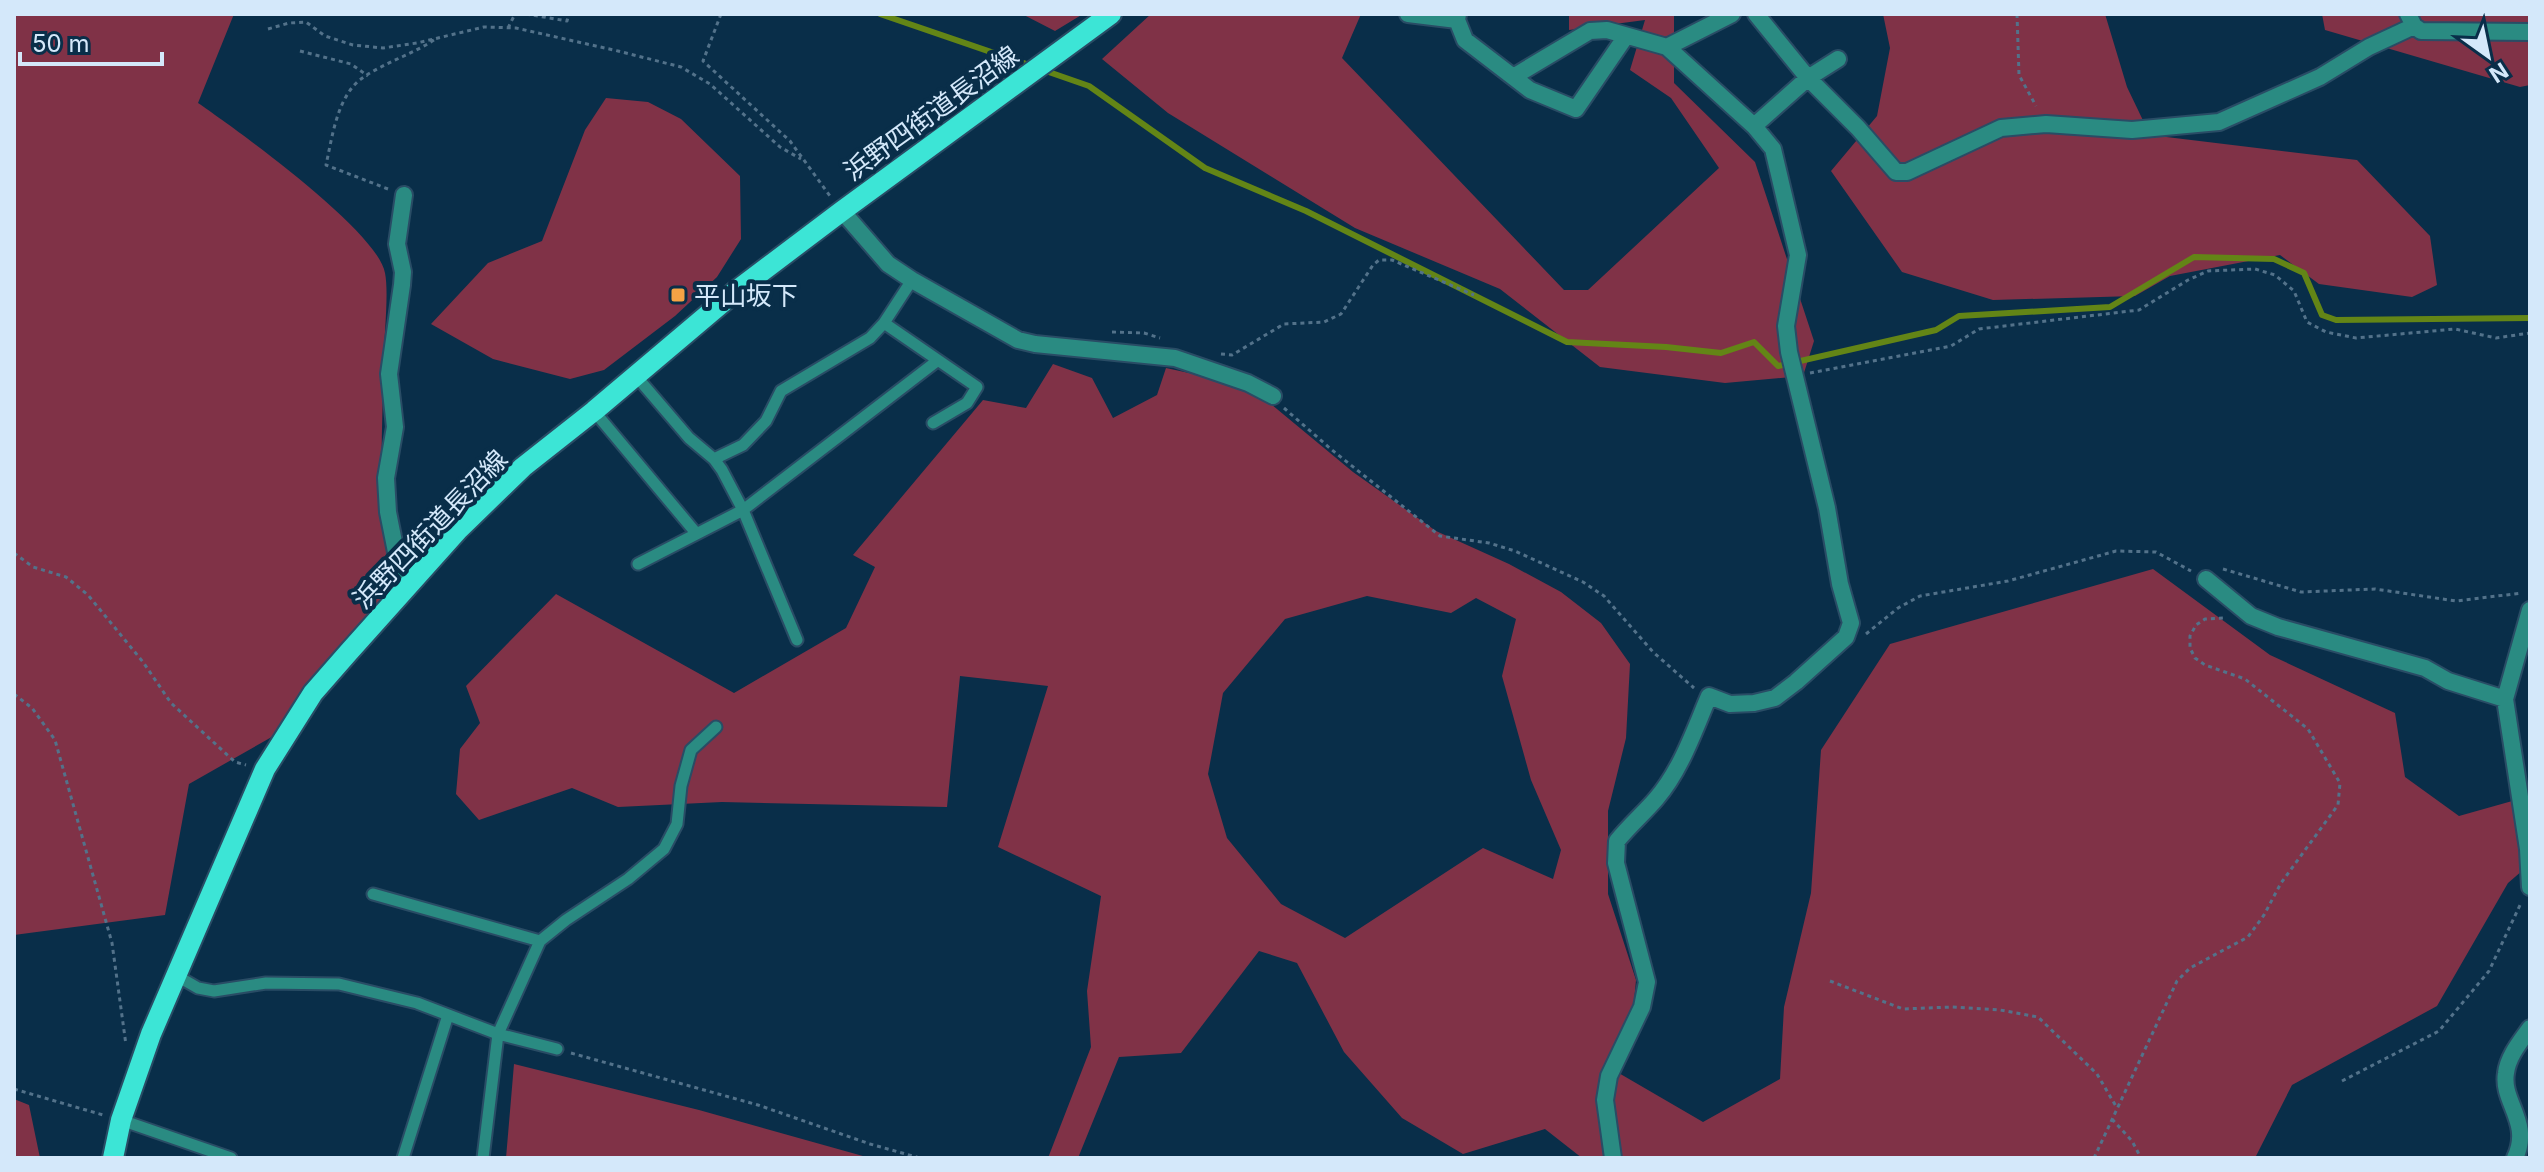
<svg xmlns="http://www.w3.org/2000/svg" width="2544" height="1172" font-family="Inter,'Noto Sans JP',sans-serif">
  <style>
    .green { fill: #803247; fill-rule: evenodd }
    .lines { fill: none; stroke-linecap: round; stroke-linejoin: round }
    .stream { stroke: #638516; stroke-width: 6 }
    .service-casing { stroke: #294c65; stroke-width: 15 }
    .minor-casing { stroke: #294c65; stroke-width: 20 }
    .primary-casing { stroke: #294c65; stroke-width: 24 }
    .path { stroke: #53728a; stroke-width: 3; stroke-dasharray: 4 4; stroke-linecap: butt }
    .service { stroke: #2a8b82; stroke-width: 11 }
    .minor { stroke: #2a8b82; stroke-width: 16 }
    .primary { stroke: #3ce5d6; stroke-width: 20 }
    .poi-dot { fill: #f5a345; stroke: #092e49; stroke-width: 3 }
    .labels { text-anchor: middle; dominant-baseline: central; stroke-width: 8; stroke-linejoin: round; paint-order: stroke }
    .street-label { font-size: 26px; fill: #d4e8fa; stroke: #092e49 }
    .poi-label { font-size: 26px; fill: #d4e8fa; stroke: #092e49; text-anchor: start }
  </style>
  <rect width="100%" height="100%" fill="#092e49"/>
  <path class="green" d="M14 14H234L198 103C236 129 378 231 385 273 389 293 384 335 384 358 382 435 377 512 392 588L364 630 277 734 189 784 165 915 14 935Z
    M1022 14H1083L1055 31Z
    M1151 14H1361L1342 58 1564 290H1588L1719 168 1671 98 1630 70 1645 20 1569 30V14H1674V83L1755 162 1814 341 1803 376 1725 383 1600 367 1500 289 1355 228 1168 113 1102 59Z
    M1883 14H2105L2127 87 2150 135 2357 160 2430 236 2437 285 2412 297 2319 284 2280 255 2170 276 2135 296 1993 300 1902 272 1831 171 1877 116 1890 48Z
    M2322 14H2530V85L2520 87 2325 30Z
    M606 98 648 102 681 119 740 176 741 239 717 277 675 316 604 370 570 379 493 359 431 324 488 263 542 241 585 130Z
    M1053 364 1092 378 1113 418 1157 395 1166 368 1249 386 1353 472 1436 531 1509 564 1561 592 1601 623 1630 664 1626 738 1608 811V894L1636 980 1631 1036 1617 1072 1703 1122 1780 1079 1784 1007 1811 893 1821 750 1890 644 2153 569 2270 655 2395 713 2405 777 2459 816 2530 796V864L2508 883 2437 1006 2292 1085 2255 1158H1582L1545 1129 1463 1154 1402 1118 1344 1052 1297 963 1259 951 1181 1053 1119 1057 1078 1158H1048L1091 1047 1087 991 1101 896 998 847 1048 686 960 676 947 807 722 802 618 807 572 788 479 820 456 794 460 749 480 723 466 686 556 594 734 693 846 628 875 567 853 555 983 400 1026 408ZM1367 596 1451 613 1476 598 1516 619 1502 676 1531 780 1561 850 1553 879 1483 848 1345 938 1281 904 1227 838 1208 774 1223 693 1285 619Z
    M514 1064 699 1110 870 1158H506Z
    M14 1099 29 1105 40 1158H14Z"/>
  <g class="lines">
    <path class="stream" d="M880 14 1032 66
      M1043 70 1089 86 1205 168 1306 211 1567 342 1666 347 1721 353 1754 342 1778 366 1936 330 1959 316 2110 307 2194 257 2274 259 2304 273 2322 315 2336 320 2530 318"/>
    <defs>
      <path id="service" d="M884 323 977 387 967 403 933 423
        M636 376 689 438 714 459 722 470 743 510 797 640
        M594 411 696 533
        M714 459 743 445 766 421 781 391 870 338 884 323 912 280
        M638 564 743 510 937 361
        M373 894 540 941
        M177 976 198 988 214 991 266 983 339 984 417 1003 498 1034 557 1049
        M121 1120 231 1158
        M403 1158 448 1015
        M483 1158 498 1034 540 941 566 920 628 879 664 849 677 824 681 786 691 750 716 727"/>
      <path id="minor" d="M1408 14 1457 20
        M1458 14 1457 20 1465 40 1530 90 1576 109 1626 36
        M1756 14 1808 78 1858 128 1896 172H1907L2001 128 2046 124 2132 130 2219 122 2320 77 2369 47 2414 26
        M2408 14 2414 26 2421 31 2530 32
        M1667 47 1732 14
        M1513 77 1590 31 1607 30 1667 47 1754 126 1773 149 1798 255 1786 326 1789 352 1827 508 1840 584 1851 623 1846 637 1796 682 1775 698 1754 703 1730 704 1709 696C1694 731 1681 770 1656 799 1644 813 1629 826 1617 841L1616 863 1647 982 1642 1007 1609 1076 1605 1100 1613 1158
        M1754 126 1808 78 1838 59
        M842 211 888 264 912 280 1018 340 1035 344 1175 358 1248 383 1273 396
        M2206 579 2251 616 2278 627 2425 668 2448 681 2505 699
        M404 592 388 512 386 478 395 427 389 374 402 285 403 272 397 244 404 195
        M2530 610 2505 699 2528 849 2530 887
        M2515 1158C2532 1122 2501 1102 2506 1073 2508 1056 2521 1041 2530 1028"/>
      <path id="primary" d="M113 1158 121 1120 151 1034 265 769 313 693 348 653 458 530 523 467 594 411 736 291 842 211 1111 14"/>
    </defs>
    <use href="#service" class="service-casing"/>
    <use href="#minor" class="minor-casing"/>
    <use href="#primary" class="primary-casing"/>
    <path class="path" d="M526 14 567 21 569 14
      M721 14 703 61 790 141 830 196
      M2017 14 2019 75 2036 106
      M508 28 515 14
      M268 29 289 23 306 22 325 36 353 45 383 48 417 43 484 27 516 28 618 51 681 67 710 84 780 147 801 159
      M300 51 351 64 368 76
      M388 189 326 165C332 138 337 97 361 79 383 63 411 55 434 40
      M1112 332 1144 333 1160 338
      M1221 354 1232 355 1284 324 1324 322 1341 314 1373 265 1379 260H1392L1474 295
      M1810 373 1951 346 1979 329 2139 310 2188 280 2208 271 2255 269 2275 275 2294 291 2307 322 2326 332 2356 338 2455 329 2496 338 2530 333
      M1284 408 1332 450 1440 536 1489 543 1515 551 1583 582 1604 596 1653 652 1694 688
      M14 553 33 567 66 577 88 595 143 662 171 703 235 762 246 765
      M2223 569 2301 592 2375 589 2456 601 2522 593
      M1866 634 1898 608 1920 596 2008 581 2116 551 2156 552 2191 571
      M14 694 32 708 55 740 112 943 126 1045
      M1830 981 1903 1009 1952 1007 2000 1010 2038 1017 2097 1074 2117 1108
      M571 1053 758 1105 870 1144 920 1158
      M2342 1081 2439 1031 2489 971 2521 903
      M14 1089 103 1115
      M2112 1119 2132 1141 2141 1158
      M2094 1158 2177 981 2190 968 2248 937 2264 915 2281 883 2338 805 2340 783 2308 729 2245 679 2205 665 2195 658 2190 648V636L2196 625 2205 619 2223 618"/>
    <use href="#service" class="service"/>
    <use href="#minor" class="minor"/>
    <use href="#primary" class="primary"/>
  </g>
  <rect class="poi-dot" x="670" y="287" width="16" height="16" rx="4"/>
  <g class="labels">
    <g class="street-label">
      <text transform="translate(931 113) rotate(-36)">浜野四街道長沼線</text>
      <text transform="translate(430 529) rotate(-46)">浜野四街道長沼線</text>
    </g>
    <g class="poi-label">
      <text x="694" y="295">平山坂下</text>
    </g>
  </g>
  <rect width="2544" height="1172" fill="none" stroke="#d4e8fa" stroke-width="32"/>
  <g transform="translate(2488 56) rotate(147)" stroke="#092e49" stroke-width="6" paint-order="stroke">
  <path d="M0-6L14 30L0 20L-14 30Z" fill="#d4e8fa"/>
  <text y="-12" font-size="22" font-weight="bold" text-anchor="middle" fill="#d4e8fa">N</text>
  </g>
  <path d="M20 52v12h142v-12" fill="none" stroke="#d4e8fa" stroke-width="4"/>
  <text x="32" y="52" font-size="24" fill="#d4e8fa" stroke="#092e49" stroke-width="6" paint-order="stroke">50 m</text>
</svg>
